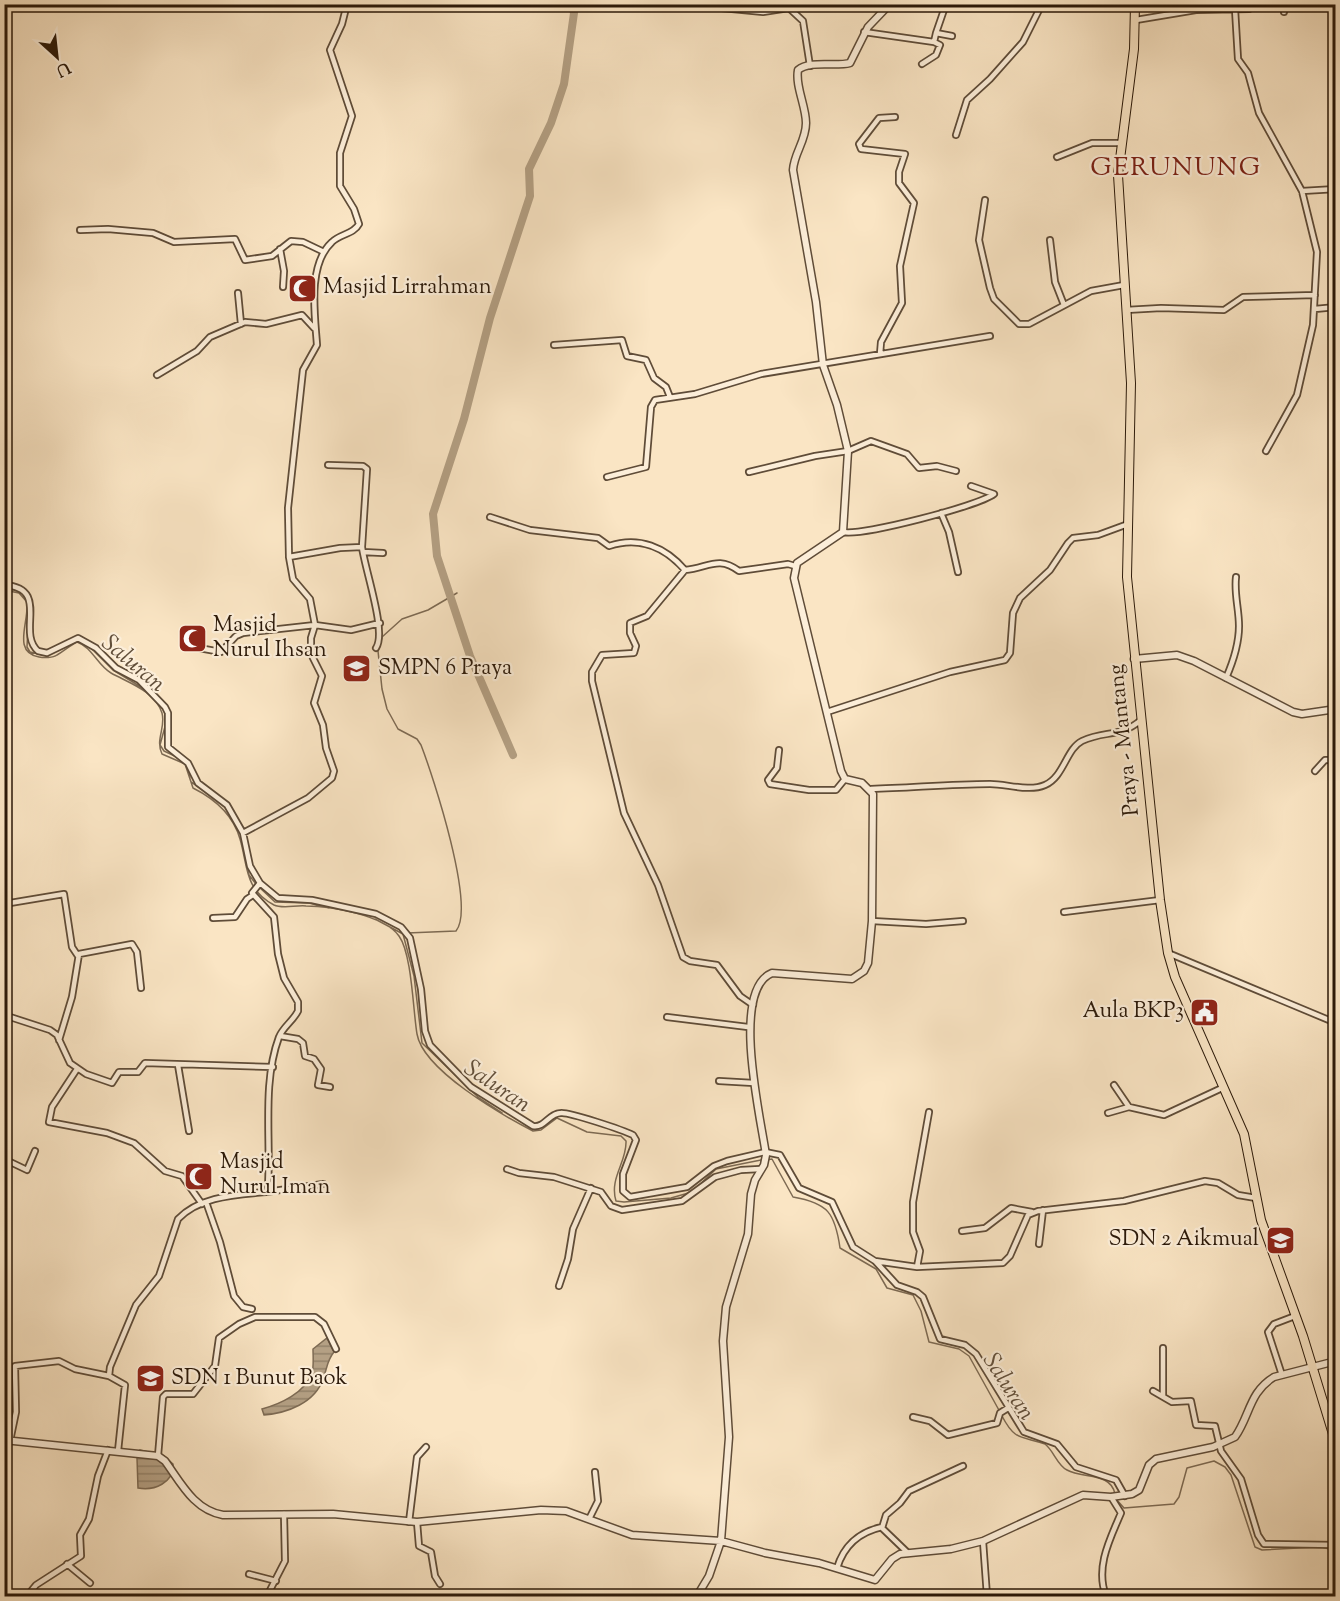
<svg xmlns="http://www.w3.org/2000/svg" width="1340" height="1601" font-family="'Sorts Mill Goudy',serif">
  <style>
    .water { fill: url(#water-rules); stroke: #7d6a53; stroke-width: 1.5 }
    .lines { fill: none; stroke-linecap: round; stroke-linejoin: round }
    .stream { stroke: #7d6a53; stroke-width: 1.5 }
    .river { stroke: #b4a084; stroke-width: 8 }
    .minor-casing { stroke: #5f4c38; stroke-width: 8 }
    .tertiary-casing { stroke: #5f4c38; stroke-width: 9 }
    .primary-casing { stroke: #2b1909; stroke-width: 10 }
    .minor { stroke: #fceed9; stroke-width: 4.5 }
    .tertiary { stroke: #fceed9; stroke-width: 6 }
    .primary { stroke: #fae5c4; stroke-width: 8 }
    .labels { text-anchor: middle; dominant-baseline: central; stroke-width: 4.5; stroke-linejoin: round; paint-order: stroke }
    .poi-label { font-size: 22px; fill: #2b1909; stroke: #fceed9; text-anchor: start }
    .street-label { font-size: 22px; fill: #2b1909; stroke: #fceed9 }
    .water-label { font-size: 24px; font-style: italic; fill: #624f3a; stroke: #fceed9 }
    .quarter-label { font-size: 26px; letter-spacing: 1.5px; fill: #7a1f14; stroke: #fceed9 }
  </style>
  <defs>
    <pattern id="water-rules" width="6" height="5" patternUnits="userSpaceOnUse" patternTransform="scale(1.5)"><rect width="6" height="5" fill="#b4a084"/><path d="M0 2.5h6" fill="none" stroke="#93826a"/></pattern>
  </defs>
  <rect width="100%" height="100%" fill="#fae5c4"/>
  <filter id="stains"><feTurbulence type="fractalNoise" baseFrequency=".00333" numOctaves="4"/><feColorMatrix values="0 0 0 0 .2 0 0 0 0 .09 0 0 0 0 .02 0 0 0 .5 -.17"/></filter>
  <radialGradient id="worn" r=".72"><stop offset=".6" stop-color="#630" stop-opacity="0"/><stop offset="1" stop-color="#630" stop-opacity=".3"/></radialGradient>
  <path class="water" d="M327 1338 334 1352C327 1360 327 1369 323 1379 315 1403 287 1413 264 1415L262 1409C280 1404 305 1393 312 1373 314 1366 313 1356 313 1349Z
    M140 1450 164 1456 173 1464C174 1483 154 1491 138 1488L137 1458Z"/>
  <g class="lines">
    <path class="stream" d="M4 590 19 593 27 602C29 623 12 652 39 657 44 658 53 658 57 655 64 651 69 646 77 642 92 647 98 666 111 673 129 683 155 691 162 713 166 728 155 739 162 754L185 764 193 788C215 799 233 814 240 839 248 866 244 889 274 905 282 909 296 905 306 906 330 906 384 915 399 936 412 954 413 1011 417 1034 423 1070 502 1115 533 1131L541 1130 557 1118 587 1132 621 1136 626 1141C627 1162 609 1178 616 1201L624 1202 671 1198 692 1192 716 1169 761 1160
      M28 626 27 647 30 652 48 656
      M91 648 113 670 146 690
      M166 723 160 745 164 751 179 758
      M188 768 190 778
      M191 782 210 794
      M247 864 249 875 256 884
      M259 887 275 902 309 903 329 908
      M375 919 403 934 414 976 422 1043 479 1098 502 1113
      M407 933 456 931C476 907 433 776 421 745L417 739 398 729 387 709 382 689 378 651 382 637 402 619 428 610 457 593
      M766 1160 772 1159 793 1197C828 1203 835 1213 840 1248L876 1269 887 1288 913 1295 921 1311 929 1342 959 1349 969 1356 1000 1412
      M1002 1416C1015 1441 1021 1436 1045 1444 1054 1451 1057 1465 1067 1470 1083 1479 1111 1472 1115 1494
      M1116 1499 1124 1508 1174 1504 1179 1497 1187 1468 1214 1461 1225 1467 1231 1475 1255 1547 1262 1550 1317 1547
      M1322 1547 1336 1551"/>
    <path class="river" d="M513 755 470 656 437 556 433 514 464 419 490 318 530 196 529 169 551 123 564 84 574 13 571 4"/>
    <defs>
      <path id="minor" d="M680 4 763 12 789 8 803 21 810 66
        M1235 9 1238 59 1248 73 1259 113 1302 191 1317 252 1313 325 1297 395 1266 451
        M1284 12 1285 4
        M1136 20 1196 10 1249 9
        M864 32 934 42 936 33 952 36
        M936 33 946 4
        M922 64 936 55 940 45 934 42
        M956 135 967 100 990 79 1023 42 1042 4
        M1057 157 1092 143H1121
        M1302 191 1336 189
        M985 200 979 240 990 288 994 299 1019 324H1029L1091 291 1124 285
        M80 230 108 229 153 233 174 242 235 239 245 260 272 256 291 241 303 242 324 252
        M1050 240 1055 282 1064 305
        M280 249 284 271 283 287
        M238 293 241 324
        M1315 309 1336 307
        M1126 310 1161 308 1224 310 1243 297 1315 295
        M554 345 622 340 627 356 646 360 654 378 666 387 670 397
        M880 354 881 342 902 303 900 266 914 203 899 183V172L905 154 861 149 859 144 879 118 895 117
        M157 375 197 351 210 337 245 322 266 324 302 315 314 328
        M328 465 363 466 367 469 362 547
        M749 472 815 456 848 451 871 441 907 454 919 468 937 466 956 471
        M607 477 646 467 651 407 655 400 695 394 761 374 990 336
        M941 513 949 532 958 572
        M490 517 530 530 598 538 609 546C639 536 665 547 685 570
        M843 532C863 536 978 506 994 494L971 486
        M363 552 383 553
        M289 557 340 548 362 547C365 570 387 632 376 648
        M4 585C51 588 16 632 38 651L47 653 78 638 96 648 116 668 139 680 165 707 168 713V747L188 763 198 783 227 805 243 833 308 798 332 778 334 771 326 748 323 725 314 703 322 676 311 654V638L315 625 310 599 293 579 289 557 288 508 303 370 317 345C315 315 307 265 332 242 340 234 354 234 359 224L354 209 340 186V153L352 116 330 50 342 24 347 4
        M199 648 221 652 236 636 243 633 315 625 351 630 380 623
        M1226 678C1233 662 1239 643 1239 626 1239 609 1234 594 1236 577
        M827 712 950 672 1005 660 1010 653 1013 613 1020 598 1050 570 1068 543 1073 538 1098 535 1128 524
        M779 750 777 768 768 780 770 784 809 790H836L845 779
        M1315 771 1325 760H1336
        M871 789C911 788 950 784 990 784 1007 784 1029 792 1045 785 1064 777 1066 749 1082 741 1105 730 1120 738 1141 720
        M260 883 278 898 312 900 376 914 401 927 410 938 421 989 425 1031 430 1045 471 1087 533 1126C545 1128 549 1113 561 1113 569 1112 623 1130 633 1135L636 1140 623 1174V1191L630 1197 687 1187 714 1166 727 1161 765 1152 780 1155 799 1188 832 1202 853 1247 875 1261 897 1285 917 1292 923 1297 940 1339 965 1345 976 1354 1024 1432 1057 1444 1076 1467 1116 1480 1125 1496
        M4 904 64 894 72 947 78 956
        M1064 912 1160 900
        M213 918 235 917 247 899 253 895
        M872 921 926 924 963 921
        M1168 953 1336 1023
        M753 1005 740 996 717 965 690 961 683 957 658 885 624 813 592 681V672L602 655 634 653 636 646 630 633V623L647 616 685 570C708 568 718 555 739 571L788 564 795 566
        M4 1015 50 1030 57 1035 70 1063 86 1074 112 1083 119 1072H138L145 1063 273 1067
        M667 1017 748 1027
        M280 1036 298 1039 303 1043 305 1056 314 1059 321 1069 318 1085 330 1087
        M59 1040 72 997 79 954 132 944 137 952 141 988
        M178 1065 189 1131
        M77 1069 52 1107 49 1122 107 1133 134 1143 165 1171 182 1176 202 1204
        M719 1081 754 1083
        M1114 1085 1129 1107 1164 1115 1222 1088
        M929 1112 913 1202V1232L920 1251 917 1267 1003 1263 1010 1256 1028 1215 1038 1211 1124 1201 1205 1181 1218 1183 1238 1195 1256 1198
        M1108 1113 1129 1107
        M4 1159 27 1170 35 1151
        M507 1169 519 1173 554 1177 601 1192 611 1206 622 1210 682 1201 715 1177 741 1170 760 1169
        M266 1192 323 1184
        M206 1202 220 1242 234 1296 243 1307 252 1309
        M962 1231 985 1228 1011 1208 1032 1212
        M1039 1244 1043 1210
        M875 1261 917 1267
        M559 1286 568 1259 573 1229 591 1188
        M1163 1348V1395
        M1282 1375 1268 1332 1274 1324 1295 1316
        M1153 1391 1172 1402 1191 1401 1196 1425 1215 1426 1221 1451 1241 1479 1258 1535 1264 1544 1336 1545
        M913 1417 930 1421 948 1435 997 1423 1000 1413 1008 1408
        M10 1441 16 1412 15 1366 59 1361 75 1369 109 1376
        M118 1451 125 1385 109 1376 110 1367 136 1305 159 1276 178 1219C200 1196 236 1195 266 1192L268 1186C271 1138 262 1083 279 1037 283 1027 293 1021 298 1011V1002L284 978 278 954 274 917 252 893 260 883 250 866 243 833
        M158 1456 163 1397 166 1394H193L215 1366 219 1338 239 1324 255 1317H315L324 1324 336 1349
        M589 1519 598 1501 595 1472
        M409 1522 417 1457 426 1447
        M417 1522 419 1546 431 1552 435 1576 440 1584
        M983 1541 987 1596
        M908 1553 882 1528 886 1515 900 1503 909 1491 963 1466
        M67 1564 90 1583
        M837 1568C844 1545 859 1532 882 1527
        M249 1574 276 1581
        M27 1596 36 1585 81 1556 80 1535 89 1519 98 1476 108 1450
        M267 1596 285 1561 284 1514
        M999 1596H1013
        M1106 1596C1095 1567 1110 1539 1121 1513L1111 1497"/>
      <path id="tertiary" d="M4 22 8 4
        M1134 659 1177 655 1194 661 1293 712 1302 714 1336 709
        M4 1440 158 1456 165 1461C181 1483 194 1510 223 1515L333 1514 417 1522 541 1510 566 1511 632 1535 721 1541 765 1553 819 1563 875 1580 892 1559 900 1554 951 1549 983 1541 1083 1495 1111 1497 1132 1494 1139 1490 1149 1465 1156 1459 1213 1447 1235 1437C1250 1416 1249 1392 1274 1377L1336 1361
        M697 1596 709 1576 721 1541 729 1437 723 1341 726 1307 748 1234 751 1194 755 1180 764 1165 766 1155C761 1119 730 990 772 973L852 979 864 971 868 963 872 921 873 794 862 783 845 779 841 771 794 578 797 563 843 532 848 451 837 405 823 365 816 302 793 170C794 153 806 141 806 123 806 106 795 86 798 70 810 60 835 67 850 63L868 27 890 4"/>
      <path id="primary" d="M1135 4 1134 49 1118 175 1131 383 1127 577 1160 900 1168 953 1175 977 1244 1134 1261 1220 1303 1336 1336 1444"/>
    </defs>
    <use href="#minor" class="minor-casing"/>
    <use href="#tertiary" class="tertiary-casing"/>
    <use href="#primary" class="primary-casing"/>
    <use href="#minor" class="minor"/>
    <use href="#tertiary" class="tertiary"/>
    <use href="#primary" class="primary"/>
  </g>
  <defs>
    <symbol id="mosque-square" viewBox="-11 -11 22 22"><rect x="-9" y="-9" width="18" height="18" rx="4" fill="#8f2418" stroke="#fceed9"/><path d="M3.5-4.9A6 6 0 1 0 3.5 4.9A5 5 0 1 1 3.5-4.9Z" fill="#fff"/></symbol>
    <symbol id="school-square" viewBox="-11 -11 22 22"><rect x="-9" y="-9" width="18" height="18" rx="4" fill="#8f2418" stroke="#fceed9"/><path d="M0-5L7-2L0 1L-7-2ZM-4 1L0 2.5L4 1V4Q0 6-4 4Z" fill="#fff"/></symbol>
    <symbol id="civic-square" viewBox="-11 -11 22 22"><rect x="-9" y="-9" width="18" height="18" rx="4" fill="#8f2418" stroke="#fceed9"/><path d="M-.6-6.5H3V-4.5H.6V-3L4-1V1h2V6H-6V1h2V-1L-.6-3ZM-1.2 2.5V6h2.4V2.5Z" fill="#fff"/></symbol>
  </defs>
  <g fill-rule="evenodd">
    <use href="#mosque-square" x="286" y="272" width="33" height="33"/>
    <use href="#mosque-square" x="176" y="622" width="33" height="33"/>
    <use href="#school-square" x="340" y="652" width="33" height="33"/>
    <use href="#civic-square" x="1188" y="996" width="33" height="33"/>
    <use href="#mosque-square" x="182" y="1160" width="33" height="33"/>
    <use href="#school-square" x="1264" y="1224" width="33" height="33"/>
    <use href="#school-square" x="134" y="1362" width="33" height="33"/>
  </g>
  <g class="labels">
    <g class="poi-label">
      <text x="323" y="288">Masjid Lirrahman</text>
      <text x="213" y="626">Masjid<tspan x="213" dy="25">Nurul Ihsan</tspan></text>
      <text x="378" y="669">SMPN 6 Praya</text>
      <text x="1184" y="1012" text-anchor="end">Aula BKP3</text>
      <text x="220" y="1163">Masjid<tspan x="220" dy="25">Nurul Iman</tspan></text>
      <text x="1259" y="1240" text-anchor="end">SDN 2 Aikmual</text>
      <text x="171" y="1379">SDN 1 Bunut Baok</text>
    </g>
    <g class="street-label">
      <text transform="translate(1125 740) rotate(-96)">Praya - Mantang</text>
    </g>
    <g class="water-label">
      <text transform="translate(133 664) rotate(40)">Saluran</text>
      <text transform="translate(497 1087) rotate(34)">Saluran</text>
      <text transform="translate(1008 1387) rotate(57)">Saluran</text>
    </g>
    <g class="quarter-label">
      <text x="1176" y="168">GERUNUNG</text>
    </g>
  </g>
  <rect width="1340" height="1601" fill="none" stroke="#fae5c4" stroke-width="24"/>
  <rect x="6" y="6" width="1328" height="1589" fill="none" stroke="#2b1909" stroke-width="3"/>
  <rect x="12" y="12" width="1316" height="1577" fill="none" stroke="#2b1909" stroke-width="1.5"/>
  <g transform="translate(57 57) rotate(153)" stroke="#fceed9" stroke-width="4.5" paint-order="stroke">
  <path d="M0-4.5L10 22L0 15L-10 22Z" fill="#2b1909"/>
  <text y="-9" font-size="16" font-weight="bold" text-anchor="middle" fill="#2b1909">U</text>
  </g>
  <rect width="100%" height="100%" filter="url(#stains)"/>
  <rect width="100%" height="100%" fill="url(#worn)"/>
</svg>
